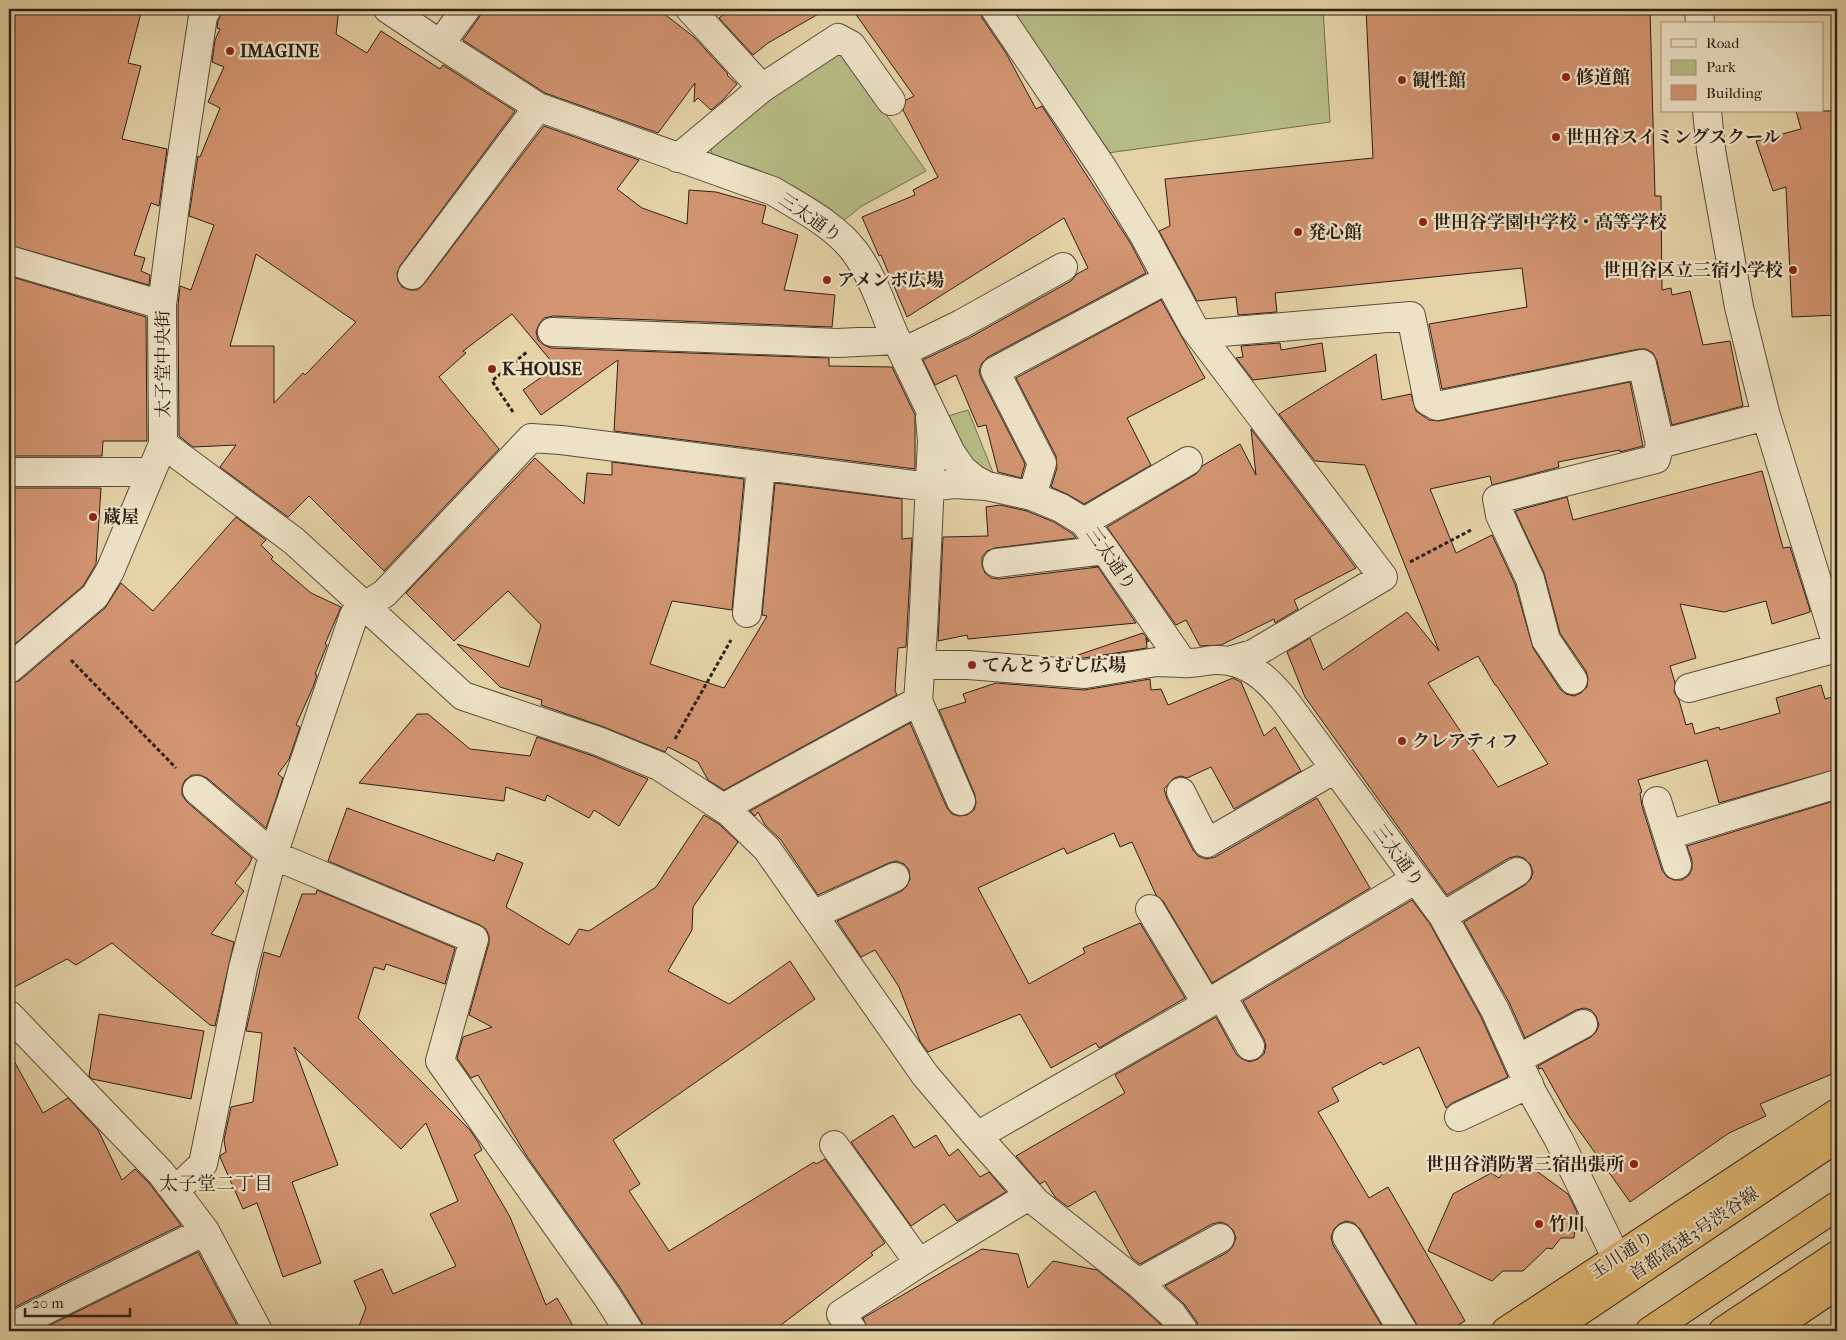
<svg xmlns="http://www.w3.org/2000/svg" width="1846" height="1340" font-family="'IM FELL French Canon','Noto Serif JP',serif">
  <style>
    .green { fill: #b7bb85; stroke: #726e4e }
    .building { fill: #d29471; stroke: #2c2018; fill-rule: evenodd }
    .lines { fill: none; stroke-linecap: round; stroke-linejoin: round }
    .minor-casing { stroke: #5a4d3c; stroke-width: 30 }
    .highway-casing { stroke: #2c2018; stroke-width: 30 }
    .path { stroke: #2c2018; stroke-width: 3; stroke-dasharray: 4 2.5; stroke-linecap: butt }
    .minor { stroke: #eee2c6; stroke-width: 28 }
    .highway { stroke: #e2ba74; stroke-width: 28 }
    .poi-dot { fill: #8f2418; stroke: #eee2c6; stroke-width: 2 }
    .labels { text-anchor: middle; dominant-baseline: central; stroke-width: 4.5; stroke-linejoin: round; paint-order: stroke }
    .poi-label { font-size: 18px; font-weight: bold; fill: #2c2018; stroke: #eee2c6; text-anchor: start }
    .street-label { font-size: 18px; fill: #2c2018; stroke: #eee2c6 }
    .neighbourhood-label { font-size: 19px; fill: #2c2018; stroke: #eee2c6 }
  </style>
  <rect width="100%" height="100%" fill="#e5d3a7"/>
  <filter id="stains"><feTurbulence type="fractalNoise" baseFrequency=".004" numOctaves="4"/><feColorMatrix values="0 0 0 0 .2 0 0 0 0 .09 0 0 0 0 .02 0 0 0 .5 -.17"/></filter>
  <radialGradient id="worn" r=".72"><stop offset=".6" stop-color="#630" stop-opacity="0"/><stop offset="1" stop-color="#630" stop-opacity=".3"/></radialGradient>
  <path class="green" d="M1012 9H1323L1330 122 1108 153Z
    M829 49 844 55 926 171 862 206 839 224 783 183 753 168 713 157 709 143Z
    M968 410 994 475 986 476 965 455 948 416Z"/>
  <path class="building" d="M9 9H142L128 63 141 66 122 139 167 149 159 206 151 203 134 255 145 258 141 271 150 275 149 285 9 245Z
    M223 9H339L336 34 367 53 381 31 440 69 443 65 515 111 400 266 397 273 398 281 402 287 410 290H418L424 284 544 126 639 160 617 189 642 208 687 224 689 190 716 192 766 206 762 223 798 235 784 290 835 295 832 327 553 316 544 318 539 324 536 332 538 340 544 345 551 348 829 358V366L892 367 915 415V469L614 431 618 360 541 415 523 390 556 367 512 314 463 351 466 353 439 377 499 449 384 571 309 496 288 517 220 467 236 445 193 447 179 436 178 306 180 286 191 290 214 225 189 216 198 156 200 157 220 108 208 102 224 67 212 62 215 40 220 29 217 28 218 21ZM256 254 356 322 305 375 303 373 274 403V346H230Z
    M485 9H658L694 37 728 74 727 75 737 84 723 100 711 110 698 98 694 102 695 83 658 133 545 93 463 40Z
    M731 9H827L768 43 753 55 719 18Z
    M852 9H980L982 18 1006 53 1036 109 1042 106 1131 244 1146 273 988 357 982 363 979 371 981 378 1025 464 1021 478 998 472 986 425 978 427 956 375 935 385 923 360 969 338 1071 281 1077 274 1088 268 1064 218 907 317 881 255 879 256 862 217 915 195 913 190 938 177 903 110 906 100 914 96Z
    M1366 9H1650L1655 196H1661L1662 290 1671 288 1672 295 1690 291 1703 345 1730 341 1743 406 1672 425 1657 361 1653 353 1646 349H1639L1442 389 1429 324 1527 307 1522 268 1275 293 1277 312 1238 315 1236 297 1197 301 1159 231 1170 226 1165 179 1373 158Z
    M1796 111H1837V315L1792 317 1786 187 1773 191 1756 141 1801 129Z
    M9 276 146 317 147 441H103L102 456H9Z
    M1161 300 1205 378 1127 418 1151 465 1084 504 1069 495 1051 487 1057 468 1056 456 1016 378Z
    M1280 343 1281 350 1322 343 1326 371 1253 380 1236 358 1243 357 1241 346Z
    M1376 354 1382 400 1411 394 1416 411 1429 420 1439 421 1630 382 1643 446 1620 452V450L1558 462 1559 467 1492 485 1490 476 1430 489 1456 553 1492 535 1515 584 1533 648 1560 689 1566 694 1574 696 1581 693 1587 687 1588 678 1586 671 1560 633 1544 573 1515 511 1567 497 1573 520 1762 471 1783 548 1790 547 1810 610V612L1772 624 1766 601 1724 612 1680 604 1696 658 1670 666 1675 683 1674 692 1679 700 1686 725 1692 723 1695 734 1719 727 1720 730 1780 713 1776 698 1821 685 1825 699 1832 697 1837 715V769L1719 803 1707 760 1638 780 1642 792 1640 793 1642 806 1662 870 1667 877 1674 880H1682L1689 875 1692 869V860L1687 846 1837 800V1072L1760 1104 1766 1116 1729 1133 1630 1202 1569 1116 1542 1068 1539 1069 1538 1066 1591 1037 1596 1032 1599 1025 1596 1016 1591 1010 1584 1008 1576 1010 1525 1038 1509 1002 1464 922 1525 885 1531 879 1533 872 1530 864 1524 858 1517 856 1509 858 1447 895 1305 697 1287 652 1310 638 1323 670 1407 612 1439 651 1365 465 1315 461 1279 414ZM1478 656 1495 685H1496L1548 764 1498 787 1428 683Z
    M1251 429 1356 568 1294 600 1298 609 1275 623 1274 619 1221 645 1200 646 1186 620 1176 625 1107 527 1196 474 1202 466 1240 444 1256 475Z
    M535 458 584 504 587 473 612 475V462L744 479 732 610 672 601 650 664 724 688 767 616 762 615 775 483 902 499V539L912 538 906 647 898 648 895 691 897 695 724 790 708 780 698 762 668 747 665 752 604 727 541 705 542 700 500 687 457 644 529 667 541 625 508 591 454 641 406 593Z
    M9 488H101L96 564 83 586 9 649Z
    M1000 505 1027 511 1054 522 1073 534 1076 538 995 548 987 551 982 557V565L985 573 991 578 999 579 1098 567 1136 623 968 639 967 635 938 641 943 537 988 536 986 507Z
    M236 517 266 540 261 545 273 557 271 559 311 593 341 607 325 644 327 645 315 674 317 675 313 687 296 725 300 727 289 759 278 774 283 778 266 828 207 778 200 775H192L185 780 182 787V795L187 802 252 858 249 865 235 883 244 891 211 934 234 942 215 1026 210 1025 112 943 76 965 67 959 9 990V684L19 681 105 608 121 583 153 611Z
    M1143 633 1149 641 1147 642 1146 638 1147 648 1084 658 1072 657Z
    M1233 678 1241 682 1264 736 1275 727 1301 771 1234 809 1211 767 1187 778 1181 776 1174 778 1164 789 1167 799 1193 850 1198 856 1206 859 1215 857 1317 798 1370 888 1212 983 1163 901 1156 895 1132 842 1120 847 1114 833 1067 854 1064 848 978 888 1029 984 1085 953 1083 948 1140 923 1185 998 1099 1048 1096 1043 1051 1068 1020 1014 928 1052 920 1041 899 987 875 950 861 957 837 921 902 891 907 886 910 879 909 870 904 864 896 861 889 863 818 895 781 840 765 825 758 812 755 816 750 811 910 723 947 808 952 814 959 816 967 815 974 810 976 803 975 795 939 710 966 702 963 694 996 683 1084 690 1150 679 1151 690 1161 689 1168 705Z
    M417 714H428L470 749 530 756 537 737 593 756 648 779 619 826 594 810 589 818 547 795 545 801 506 787 504 801 359 783Z
    M347 808 494 861 497 853 523 863 506 907 569 945 579 929 589 931 656 887 704 815 719 824 738 842 693 907 692 930 668 971 729 1004 790 961 815 999 613 1140 640 1184 629 1191 669 1251 814 1162 816 1164 825 1159 885 1243 871 1253 873 1255 773 1331H644L642 1323 619 1286 528 1158 478 1075 471 1078 457 1058 463 1037 492 1027 469 1015 489 943V936L486 929 480 925 328 861Z
    M317 890 455 948 445 984 386 964 384 970 374 967 358 1018 470 1130 478 1142 482 1150 474 1155 510 1217 546 1305 557 1298 576 1331H357L366 1308 354 1281 382 1269 393 1294 456 1266 430 1214 458 1201 426 1123 401 1149 294 1047 338 1165 292 1182 321 1263 283 1277 257 1203 243 1209 220 1157 221 1155 226 1152 224 1140 231 1107 253 1102 262 1033 246 1031 264 952 280 957 302 894H316Z
    M1412 900 1430 924 1481 1017 1508 1077 1452 1103 1446 1108 1419 1047 1383 1065 1381 1062 1332 1088 1339 1101 1318 1112 1369 1198 1388 1187 1465 1321 1447 1331H1419L1416 1323 1360 1229 1354 1223 1346 1221 1339 1224 1334 1229 1331 1237 1333 1245 1385 1331H1199L1197 1322 1185 1305 1165 1286 1228 1252 1233 1246 1236 1238 1233 1230 1228 1225 1221 1222 1212 1224 1140 1264 1132 1258 1095 1191 1068 1207 1055 1197 1045 1181 1040 1184 1016 1156 1125 1093 1115 1075 1216 1017 1236 1054 1242 1059 1250 1062 1258 1059 1264 1054 1266 1046 1264 1039 1243 1001Z
    M99 1014 204 1031 191 1099 92 1079 89 1076Z
    M9 1052 43 1113 68 1098 98 1130 122 1180 135 1169 149 1183 181 1225 9 1310Z
    M893 1115 914 1148 936 1135 949 1156 958 1149 980 1177 989 1172 1006 1192 957 1221 944 1204 911 1226 851 1142Z
    M1516 1156 1568 1194 1577 1212 1574 1238H1561L1552 1249 1547 1248 1523 1271H1503L1492 1281 1428 1251 1453 1194 1491 1173 1499 1178Z
    M982 1249 1018 1254 1028 1288 1053 1261 1097 1270 1128 1295 1160 1324 1165 1331H868L863 1318Z
    M198 1252 240 1331H38Z"/>
  <g class="lines">
    <defs>
      <path id="minor" d="M388 9 440 44 538 107 773 191C801 208 835 225 855 252 874 278 883 310 896 339 914 377 933 415 951 453L962 469 974 479 987 486 1032 496 1061 508 1084 522 1105 550 1183 663C1194 664 1203 661 1214 660 1247 659 1267 678 1286 702L1443 916 1495 1010 1532 1092 1559 1140 1617 1259
        M690 9 762 88
        M995 9 1102 167 1145 237 1194 328 1383 577 1253 654 1229 661
        M1699 9 1700 24
        M440 44 466 9
        M1707 111 1711 150 1739 307 1766 416 1837 645
        M678 158 762 88 838 38 851 45 891 101
        M9 260 162 305
        M412 275 538 107
        M552 332 838 343 897 340
        M1199 334 1411 316 1428 401 1437 406 1642 364 1660 444
        M903 352 961 324 1063 267
        M163 444 294 541 463 696 598 741 659 766 729 812 767 849 925 1075 977 1136 1036 1202 1138 1283 1172 1314 1184 1331
        M9 472H151
        M1032 496 1042 463 995 371 1168 279
        M1084 522 1188 461
        M997 563 1105 550
        M747 613 761 466
        M921 665H968L1085 674 1156 662 1183 663
        M9 669 95 596 110 571 163 444 162 305 178 182 203 16 207 9
        M1573 680 1546 640 1530 579 1500 515 1497 499 1656 459 1660 444 1766 416
        M1689 688 1837 648
        M918 701 923 630 932 440 930 418
        M197 790 273 855 474 939 440 1061 606 1295 629 1331
        M1181 792 1207 843 1335 769
        M1657 801 1677 865
        M723 808 918 701 961 801
        M1668 835 1837 784
        M1150 909 1207 1004
        M813 915 895 877
        M1443 916 1517 872
        M1222 996 1250 1046
        M9 1015 161 1173 205 1231 258 1331
        M1518 1059 1583 1024
        M1459 1117 1529 1084
        M977 1136 1207 1004 1416 879
        M834 1145 919 1263
        M175 1191 203 1164 243 968 273 855 354 615 365 606 385 593 531 438 561 440 929 487 954 484 987 486
        M1347 1237 1403 1331
        M1138 1283 1220 1238
        M9 1328 205 1231
        M853 1331 841 1314 919 1263 1030 1195"/>
      <path id="highway" d="M1506 1331 1837 1113
        M1550 1331 1837 1138
        M1650 1331 1837 1206
        M1723 1331 1837 1255
        M1769 1331 1837 1285"/>
    </defs>
    <use href="#minor" class="minor-casing"/>
    <use href="#highway" class="highway-casing"/>
    <path class="path" d="M513 412 492 381 528 351
      M1410 562 1471 530
      M71 660 176 768
      M675 739 731 640"/>
    <use href="#minor" class="minor"/>
    <use href="#highway" class="highway"/>
  </g>
  <g class="poi-dot">
    <circle cx="230" cy="51" r="5"/>
    <circle cx="1566" cy="77" r="5"/>
    <circle cx="1402" cy="80" r="5"/>
    <circle cx="1556" cy="137" r="5"/>
    <circle cx="1423" cy="222" r="5"/>
    <circle cx="1298" cy="232" r="5"/>
    <circle cx="1793" cy="270" r="5"/>
    <circle cx="827" cy="280" r="5"/>
    <circle cx="492" cy="369" r="5"/>
    <circle cx="93" cy="517" r="5"/>
    <circle cx="972" cy="665" r="5"/>
    <circle cx="1402" cy="741" r="5"/>
    <circle cx="1634" cy="1164" r="5"/>
    <circle cx="1539" cy="1224" r="5"/>
  </g>
  <g class="labels">
    <g class="poi-label">
      <text x="240" y="51">IMAGINE</text>
      <text x="1576" y="77">修道館</text>
      <text x="1412" y="80">観性館</text>
      <text x="1566" y="137">世田谷スイミングスクール</text>
      <text x="1433" y="222">世田谷学園中学校・高等学校</text>
      <text x="1308" y="232">発心館</text>
      <text x="1783" y="270" text-anchor="end">世田谷区立三宿小学校</text>
      <text x="837" y="280">アメンボ広場</text>
      <text x="502" y="369">K-HOUSE</text>
      <text x="103" y="517">蔵屋</text>
      <text x="982" y="665">てんとうむし広場</text>
      <text x="1412" y="741">クレアティフ</text>
      <text x="1624" y="1164" text-anchor="end">世田谷消防署三宿出張所</text>
      <text x="1549" y="1224">竹川</text>
    </g>
    <g class="street-label">
      <text transform="translate(810 218) rotate(35)">三太通り</text>
      <text transform="translate(163 364) rotate(-90)">太子堂中央街</text>
      <text transform="translate(1111 559) rotate(55)">三太通り</text>
      <text transform="translate(1398 856) rotate(54)">三太通り</text>
      <text transform="translate(1694 1234) rotate(-34)">首都高速3号渋谷線</text>
      <text transform="translate(1622 1255) rotate(-33)">玉川通り</text>
    </g>
    <g class="neighbourhood-label">
      <text x="216" y="1184">太子堂二丁目</text>
    </g>
  </g>
  <rect width="1846" height="1340" fill="none" stroke="#e5d3a7" stroke-width="30"/>
  <rect x="10" y="10" width="1826" height="1320" fill="none" stroke="#2c2018" stroke-width="2.5"/>
  <rect x="15" y="15" width="1816" height="1310" fill="none" stroke="#2c2018"/>
  <rect x="1661" y="22" width="162" height="90" fill="#eee2c6" stroke="#a09480"/>
  <rect x="1671" y="39" width="25" height="8" fill="#eee2c6" stroke="#a09480"/>
  <text x="1706" y="48" font-size="15" fill="#2c2018">Road</text>
  <rect x="1671" y="60" width="25" height="15" fill="#b7bb85" stroke="#a09480"/>
  <text x="1706" y="72" font-size="15" fill="#2c2018">Park</text>
  <rect x="1671" y="85" width="25" height="15" fill="#d29471" stroke="#a09480"/>
  <text x="1706" y="98" font-size="15" fill="#2c2018">Building</text>
  <path d="M25 1308v8h105v-8" fill="none" stroke="#2c2018" stroke-width="2.5"/>
  <text x="32" y="1308" font-size="15" fill="#2c2018" stroke="#eee2c6" stroke-width="4" paint-order="stroke">20 m</text>
  <rect width="100%" height="100%" filter="url(#stains)"/>
  <rect width="100%" height="100%" fill="url(#worn)"/>
</svg>
